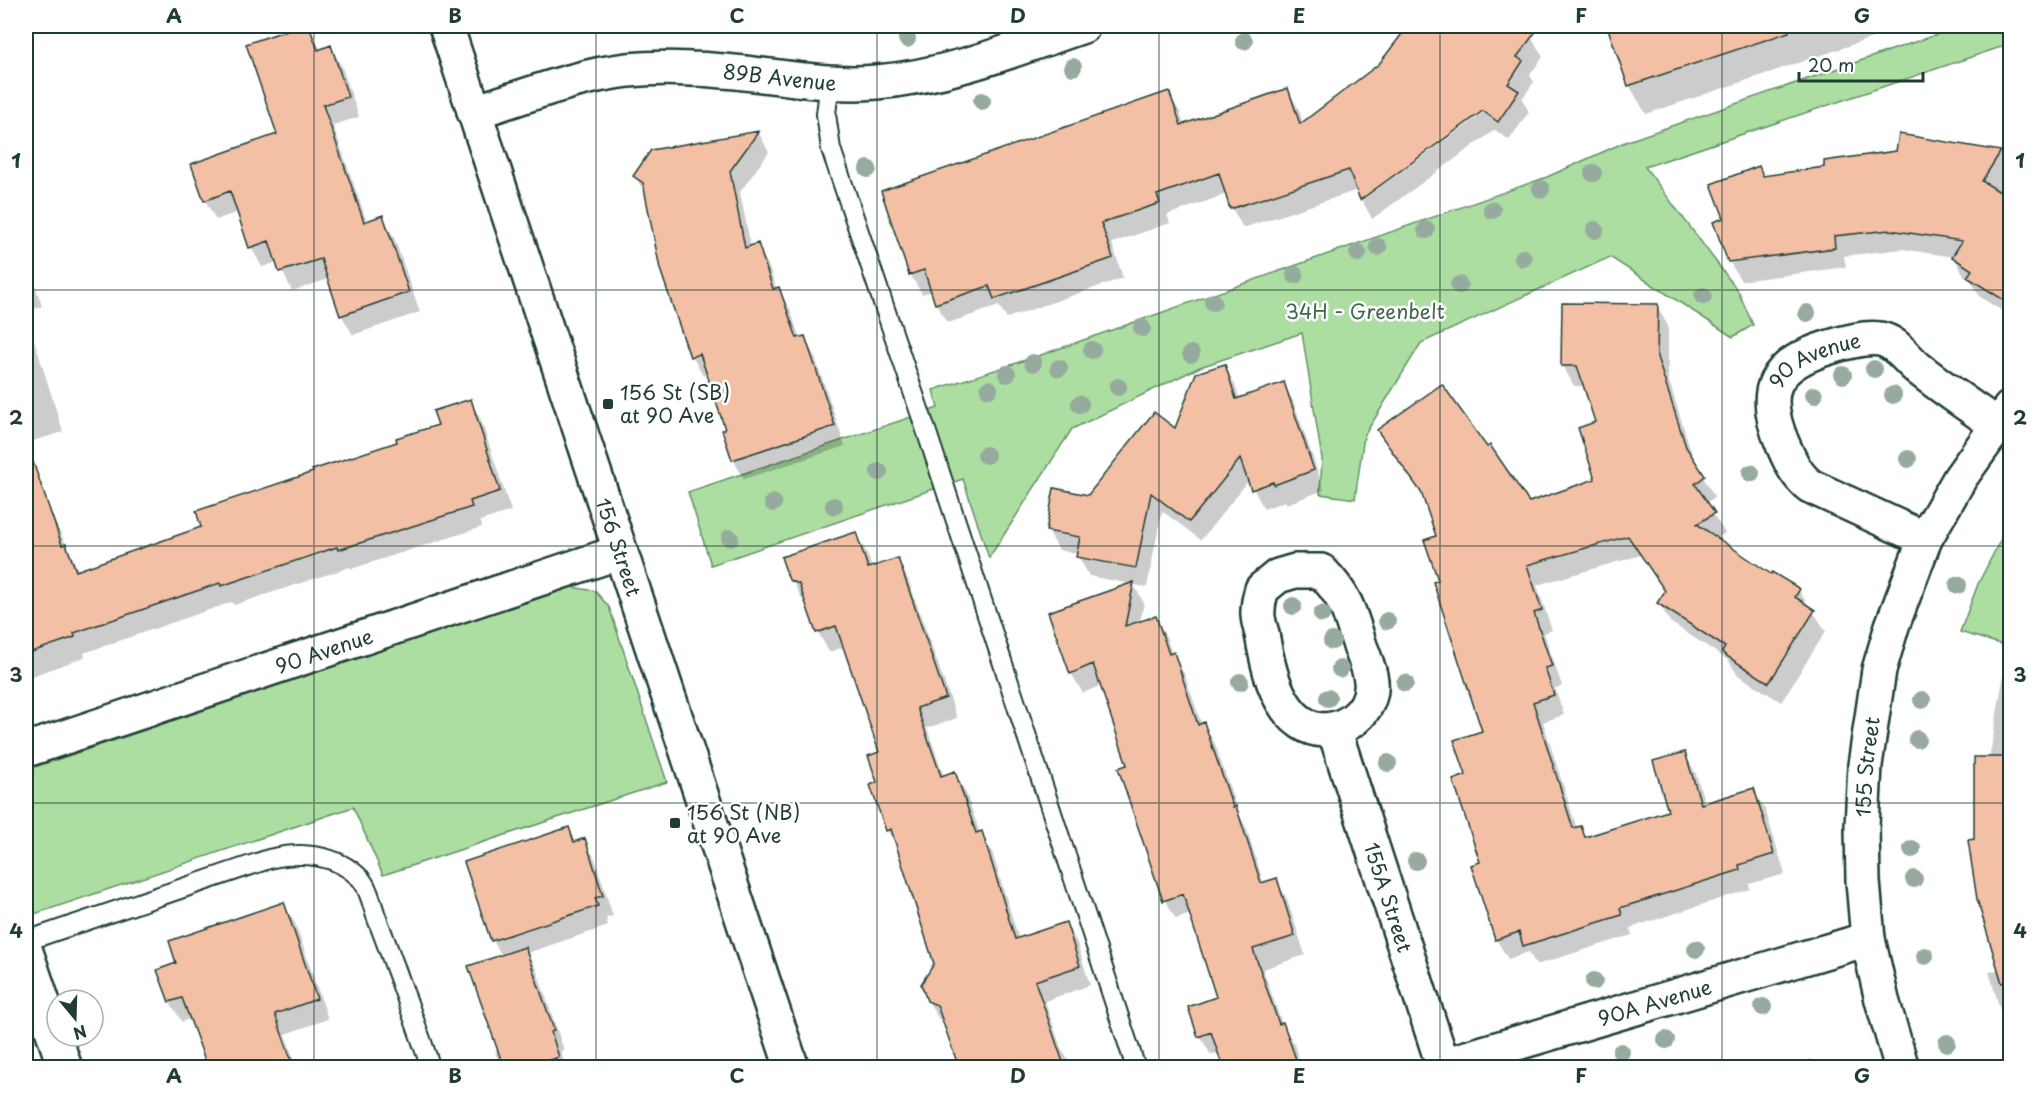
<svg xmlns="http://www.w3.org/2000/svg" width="2036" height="1093" font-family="'Playpen Sans',sans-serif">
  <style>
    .green { fill: #abdea0; stroke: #658e6a; stroke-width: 1.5 }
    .shadow { fill: #0003 }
    .building { fill: #f3bfa5; stroke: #1f3d34; stroke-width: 1.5 }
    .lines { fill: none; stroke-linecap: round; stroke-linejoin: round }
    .lane-casing { stroke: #1f3d34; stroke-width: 22 }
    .street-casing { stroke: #1f3d34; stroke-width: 38 }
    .secondary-casing { stroke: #1f3d34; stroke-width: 38 }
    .lane { stroke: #fff; stroke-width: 18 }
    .street { stroke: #fff; stroke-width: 33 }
    .secondary { stroke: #fff; stroke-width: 33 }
    .tree { fill: #97aa9e }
    .grid { fill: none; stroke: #1f3d34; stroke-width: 1.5; stroke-opacity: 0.55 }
    .poi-dot { fill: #1f3d34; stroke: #fff; stroke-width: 2 }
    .labels { text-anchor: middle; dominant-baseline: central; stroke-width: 5; stroke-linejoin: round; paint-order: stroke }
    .street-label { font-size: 20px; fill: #1f3d34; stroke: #fff }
    .park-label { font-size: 20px; fill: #42654f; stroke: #fff }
    .poi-label { font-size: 20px; fill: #1f3d34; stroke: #fff; text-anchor: start }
    .neatline { fill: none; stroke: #1f3d34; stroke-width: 2 }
    .grid-label { font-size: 20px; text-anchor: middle; font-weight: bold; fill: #1f3d34 }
  </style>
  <rect width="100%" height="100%" fill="#fff"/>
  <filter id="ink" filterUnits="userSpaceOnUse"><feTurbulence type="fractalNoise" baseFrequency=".0167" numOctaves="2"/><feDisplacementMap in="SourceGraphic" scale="12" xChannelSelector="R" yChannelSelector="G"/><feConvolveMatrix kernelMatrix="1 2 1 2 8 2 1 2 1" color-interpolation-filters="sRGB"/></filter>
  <g filter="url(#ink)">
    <path class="green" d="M1961 26H2010V44L1645 167 1738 291 1753 325 1733 337 1610 257 1421 343 1364 436 1355 499 1320 494 1322 459 1302 333 1200 367 1072 429 989 558 963 479 711 565 688 492 938 408 933 390 1038 356 1547 177 1625 142Z
      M2010 521V647L1960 632 1978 584Z
      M571 587 595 591 609 607 667 782 383 875 353 807 26 917V770Z"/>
    <path class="shadow" d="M304 26H308L321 50 331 47 342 67 359 117 333 125 367 222 382 217 394 237 420 312 353 335 342 316 329 279 292 291 278 262 262 267 251 247 238 212 216 220 205 200 278 135 248 45Z
      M1409 26H1515L1531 37 1543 57 1530 75 1534 82 1522 99 1529 112 1509 140 1495 130 1372 219 1362 200 1490 108 1488 105 1362 197V200L1358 190 1243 228 1232 208 1227 194 1167 215 1170 223 1112 243 1123 278 1007 318 999 306 948 323 936 304 932 291 922 294 910 274 1168 92 1180 112 1184 125 1288 90 1299 110 1303 123 1381 65Z
      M1609 26H1908L1646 114 1629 85Z
      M758 132 769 152 740 192 751 247 757 245 768 265 777 290 778 289 790 309 800 339 804 338 815 357 845 446 744 479 733 459 727 430 709 374 703 376 692 356 647 196 635 176Z
      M2000 152 2010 170 1998 192 2010 200V316L1980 297 1971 281 1965 277 1954 257 1902 249 1844 256 1846 267 1741 281 1729 261 1726 219 1759 168 1764 177Z
      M26 258 42 306 26 312Z
      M1657 306 1668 326V378L1695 464 1715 497 1706 503 1725 533 1716 539 1772 576 1773 574 1799 591 1826 631 1781 702 1738 675 1728 660 1670 622 1659 603 1666 592 1641 555 1537 585 1552 630 1544 633 1562 686 1555 688 1564 715 1543 722 1577 829 1581 828 1587 838 1670 812 1685 754 1696 774 1705 804 1753 790 1765 809 1785 874 1749 884 1750 889 1630 928 1632 935 1536 965 1529 952 1508 959 1496 939 1467 776 1484 732 1440 581 1438 537 1425 499 1390 450 1379 430 1528 504 1597 480 1596 423 1584 386H1574L1563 366Z
      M26 314 63 432 26 443Z
      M1224 365 1235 385 1240 399 1283 383 1294 403 1324 490 1287 504 1285 501 1264 509 1249 480 1201 540 1162 511 1147 587 1134 585 1144 603 1140 622 1155 617 1166 637 1172 654 1184 673 1202 725 1204 724 1215 744 1239 815 1246 827 1264 884 1276 880 1287 899 1305 955 1263 969 1282 1024 1294 1043 1302 1068H1225L1220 1052 1211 1055 1200 1036 1218 998 1191 914 1176 919 1165 900 1129 766 1102 685 1083 693 1071 673 1131 584 1089 576 1078 556V554L1059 550 1048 531 1089 497 1176 431Z
      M470 400 481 420 511 511 480 521 482 527 351 569 350 567 234 605 232 602 84 653 85 657 29 677 26 671V513L47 506 79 571 203 528 440 426Z
      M855 534 867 553 872 568 897 560 908 579 957 718 927 728 944 777 955 773 966 793 980 833 992 852 1019 939 1066 923 1077 943 1090 985 1045 1001 1061 1048 1073 1068H961L945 1023 940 1021 928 1001 936 965 899 850 887 830 879 783 881 753 844 647 829 652 818 632 807 601 802 599 791 579Z
      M2004 673 2010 674V1044L1989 972 1999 969 1975 841Z
      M568 829 576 843 584 840 595 859 613 916 606 918 608 926 527 953 536 968 564 1050 561 1052 566 1068H501L495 1052 499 1051 502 956 493 941 466 863Z
      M283 904 295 923 328 1019 285 1034 297 1068H208L191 1018 182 1022 170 1002 159 970 178 964Z
      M1811 1059 1815 1068H1787Z
      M1775 1060 1780 1068H1753Z"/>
    <path class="building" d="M299 26H309L318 50 331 45 348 97 323 105 364 222 383 215 409 292 340 316 321 259 279 272 269 241 249 248 230 191 204 201 191 164 277 134 246 44Z
      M1408 26H1540L1517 57 1523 61 1508 84 1519 91 1498 122 1483 111 1360 200 1349 170 1230 209 1219 173 1157 195 1160 203 1101 223 1113 258 994 299 989 286 935 304 924 270 909 275 881 191 1169 91 1181 125 1288 88 1300 124 1379 64Z
      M1607 26H1788L1789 32 1628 86Z
      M759 131 730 171 745 248 758 243 773 289 779 287 797 338 805 336 835 426 732 460 722 430 725 429 700 354 690 357 660 269 643 183 633 176 651 150Z
      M1899 134 2001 151 1982 181 2010 198V304L1967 277 1972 270 1952 257 1962 241 1890 230 1834 236 1835 248 1728 262 1713 222 1724 218 1711 184 1759 166 1763 176 1824 167V161L1896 151Z
      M1562 303 1658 304 1657 357 1686 447 1705 476 1695 484 1715 513 1697 524 1771 574 1772 572 1800 589 1795 597 1815 610 1769 683 1725 655 1722 652 1725 647 1657 603 1665 591 1628 536 1527 565 1542 610 1534 613 1552 666 1545 668 1554 695 1533 702 1573 828 1581 826 1585 837 1668 811 1653 761 1685 752 1701 804 1754 788 1774 854 1739 865 1740 870 1620 908 1622 915 1523 946 1519 932 1495 940 1471 865 1480 862 1453 780 1466 775 1454 740 1482 731 1433 582 1438 580 1424 540 1436 536 1421 492 1377 430 1442 384 1487 447 1490 445 1529 502 1595 479 1578 428 1595 422 1577 366H1561Z
      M1225 364 1236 399 1284 382 1314 470 1274 485 1273 482 1251 490 1240 459 1189 522 1151 493 1136 568 1076 557 1080 537 1046 531 1054 488 1088 495 1154 412 1175 428 1196 373Z
      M471 399 500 491 470 501 472 507 338 550 337 547 221 586 220 583 74 633 75 637 26 654V457L31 456 62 545 66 544 76 571 201 527 196 511 313 472 312 470 397 442 396 438 438 425 433 411Z
      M856 532 868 568 898 558 946 698 917 708 941 776 955 771 976 833 982 831 1015 939 1066 922 1080 966 1035 981 1065 1068H959L937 1005 927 1001 921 984 934 964 891 829 886 831 870 785 877 782 868 756 879 752 836 626 816 633 799 584 789 580 781 557Z
      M1134 582 1125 626 1156 616 1169 654 1174 652 1198 725 1204 722 1233 807 1236 806 1261 883 1277 878 1295 936 1253 949 1279 1024 1283 1022 1299 1068H1223L1211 1032 1198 1037 1188 1007 1216 997 1183 894 1163 901 1118 768 1127 765 1093 664 1070 674 1048 612Z
      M1974 757H2010V981L2002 983 1977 899 1968 840 1974 839Z
      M569 827 574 842 585 838 603 896 595 898 598 906 491 941 464 862Z
      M284 902 317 999 275 1014 294 1068H208L182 998 169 1002 157 970 176 963 169 941Z
      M525 947 554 1030 551 1032 559 1057 527 1068H504L468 966Z"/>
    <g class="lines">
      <defs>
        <path id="lane" d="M830 81 826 114 831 149 928 436 1136 1068
          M26 941 269 859C301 851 336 854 360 878 368 886 372 904 376 916 395 966 413 1016 431 1068"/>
        <g id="street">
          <path id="s1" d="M474 112C524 97 575 76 628 70 648 68 671 68 691 69 753 70 815 87 877 82 949 76 1015 49 1083 26"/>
          <path id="s2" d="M1925 539 1810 486C1796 475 1790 461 1783 445 1759 389 1774 364 1830 347 1846 342 1864 337 1880 339 1897 342 1906 359 1919 369 1944 389 1971 407 1997 425"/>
          <path d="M1295 571H1321C1346 596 1350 613 1360 646 1364 657 1370 669 1371 681 1375 716 1331 743 1302 723 1275 705 1267 663 1262 634 1260 626 1257 618 1258 611 1258 604 1260 596 1262 589L1278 576Z"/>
          <path id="s3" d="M1334 729 1443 1065 1868 939"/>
          <path id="s4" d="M26 750 620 552"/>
          <path d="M26 952 65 1068"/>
          <path id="s5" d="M1902 1068 1882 1000 1868 939 1863 881 1862 826 1865 765 1879 670 1892 626 1925 539 1960 478 2010 408"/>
        </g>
        <g id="secondary">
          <path id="s6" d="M446 26 792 1068"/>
        </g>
      </defs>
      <use href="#lane" class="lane-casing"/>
      <use href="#street" class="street-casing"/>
      <use href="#secondary" class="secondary-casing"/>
      <use href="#lane" class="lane"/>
      <use href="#street" class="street"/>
      <use href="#secondary" class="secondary"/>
    </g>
    <g class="tree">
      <circle cx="907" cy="39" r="9"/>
      <circle cx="1244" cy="41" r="9"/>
      <circle cx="1073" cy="67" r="9"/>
      <circle cx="982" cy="101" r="9"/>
      <circle cx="868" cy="169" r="9"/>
      <circle cx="1593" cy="173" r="9"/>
      <circle cx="1541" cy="189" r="9"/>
      <circle cx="1492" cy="210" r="9"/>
      <circle cx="1426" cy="230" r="9"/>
      <circle cx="1595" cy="230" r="9"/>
      <circle cx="1378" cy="247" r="9"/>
      <circle cx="1358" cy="253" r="9"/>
      <circle cx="1523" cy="258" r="9"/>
      <circle cx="1295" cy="275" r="9"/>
      <circle cx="1459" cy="285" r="9"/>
      <circle cx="1703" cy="296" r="9"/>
      <circle cx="1213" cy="302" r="9"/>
      <circle cx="1807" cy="313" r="9"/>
      <circle cx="1142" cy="328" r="9"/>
      <circle cx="1092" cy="350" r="9"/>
      <circle cx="1191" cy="354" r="9"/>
      <circle cx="1033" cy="363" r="9"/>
      <circle cx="1059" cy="368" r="9"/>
      <circle cx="1874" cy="369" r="9"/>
      <circle cx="1007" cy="374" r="9"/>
      <circle cx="1843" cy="375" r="9"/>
      <circle cx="1118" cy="387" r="9"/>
      <circle cx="989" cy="389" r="9"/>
      <circle cx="1814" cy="395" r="9"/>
      <circle cx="1893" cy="395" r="9"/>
      <circle cx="1080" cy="404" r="9"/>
      <circle cx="986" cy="455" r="9"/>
      <circle cx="1908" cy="459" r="9"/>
      <circle cx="879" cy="472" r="9"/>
      <circle cx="1751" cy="473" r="9"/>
      <circle cx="773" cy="503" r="9"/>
      <circle cx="834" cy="506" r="9"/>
      <circle cx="730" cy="538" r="9"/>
      <circle cx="1958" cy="585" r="9"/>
      <circle cx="1293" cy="606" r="9"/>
      <circle cx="1322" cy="614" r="9"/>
      <circle cx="1387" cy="621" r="9"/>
      <circle cx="1332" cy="641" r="9"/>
      <circle cx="1340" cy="669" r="9"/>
      <circle cx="1240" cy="682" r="9"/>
      <circle cx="1405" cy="683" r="9"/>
      <circle cx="1328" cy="698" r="9"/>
      <circle cx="1922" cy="700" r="9"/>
      <circle cx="1917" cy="739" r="9"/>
      <circle cx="1388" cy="763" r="9"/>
      <circle cx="1912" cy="849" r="9"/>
      <circle cx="1416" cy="861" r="9"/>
      <circle cx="1914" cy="879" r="9"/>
      <circle cx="1696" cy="949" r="9"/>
      <circle cx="1925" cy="956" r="9"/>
      <circle cx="1594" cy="981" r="9"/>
      <circle cx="1763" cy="1007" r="9"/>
      <circle cx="1666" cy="1040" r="9"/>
      <circle cx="1947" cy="1043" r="9"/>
      <circle cx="1621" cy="1052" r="9"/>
    </g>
  </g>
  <path class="grid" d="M314 26V1068M596 26V1068M877 26V1068M1159 26V1068M1440 26V1068M1722 26V1068M26 290H2010M26 546H2010M26 803H2010"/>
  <g class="poi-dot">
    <rect x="602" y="398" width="12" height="12" rx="3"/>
    <rect x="669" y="817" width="12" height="12" rx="3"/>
  </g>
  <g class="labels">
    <g class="street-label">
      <text stroke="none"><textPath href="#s1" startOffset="312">89B Avenue</textPath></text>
      <text stroke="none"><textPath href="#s2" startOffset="288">90 Avenue</textPath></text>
      <text stroke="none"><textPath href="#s6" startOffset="549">156 Street</textPath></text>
      <text stroke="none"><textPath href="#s4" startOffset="314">90 Avenue</textPath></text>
      <text stroke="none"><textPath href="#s5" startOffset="306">155 Street</textPath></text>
      <text stroke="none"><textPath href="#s3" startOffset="177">155A Street</textPath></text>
      <text stroke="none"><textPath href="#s3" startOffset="574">90A Avenue</textPath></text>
    </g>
    <g class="park-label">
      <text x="1365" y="311">34H - Greenbelt</text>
    </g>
    <g class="poi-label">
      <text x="620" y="392">156 St (SB)<tspan x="620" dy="23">at 90 Ave</tspan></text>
      <text x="687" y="812">156 St (NB)<tspan x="687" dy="23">at 90 Ave</tspan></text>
    </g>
  </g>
  <rect width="2036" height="1093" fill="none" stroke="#fff" stroke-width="66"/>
  <g transform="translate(75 1018) rotate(161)"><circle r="28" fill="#ffffff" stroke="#a5b1ae" stroke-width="1.5"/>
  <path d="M0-4.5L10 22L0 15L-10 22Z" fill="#1f3d34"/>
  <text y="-9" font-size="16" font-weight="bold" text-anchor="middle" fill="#1f3d34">N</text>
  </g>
  <path d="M1799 72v9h124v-9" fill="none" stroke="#1f3d34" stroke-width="3"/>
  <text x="1808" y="72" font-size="18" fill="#1f3d34" stroke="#ffffff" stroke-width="4.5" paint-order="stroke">20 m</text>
  <rect x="33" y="33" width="1970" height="1027" class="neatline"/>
  <g class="grid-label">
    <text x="174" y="23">A</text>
    <text x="455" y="23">B</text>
    <text x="737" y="23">C</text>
    <text x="1018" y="23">D</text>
    <text x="1299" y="23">E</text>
    <text x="1581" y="23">F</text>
    <text x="1862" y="23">G</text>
    <text x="16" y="168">1</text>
    <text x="2020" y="168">1</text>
    <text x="16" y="425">2</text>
    <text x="2020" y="425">2</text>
    <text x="16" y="682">3</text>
    <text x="2020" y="682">3</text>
    <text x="16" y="938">4</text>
    <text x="2020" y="938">4</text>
    <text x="174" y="1083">A</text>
    <text x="455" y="1083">B</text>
    <text x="737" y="1083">C</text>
    <text x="1018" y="1083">D</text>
    <text x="1299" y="1083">E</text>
    <text x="1581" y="1083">F</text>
    <text x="1862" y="1083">G</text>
  </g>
</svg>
